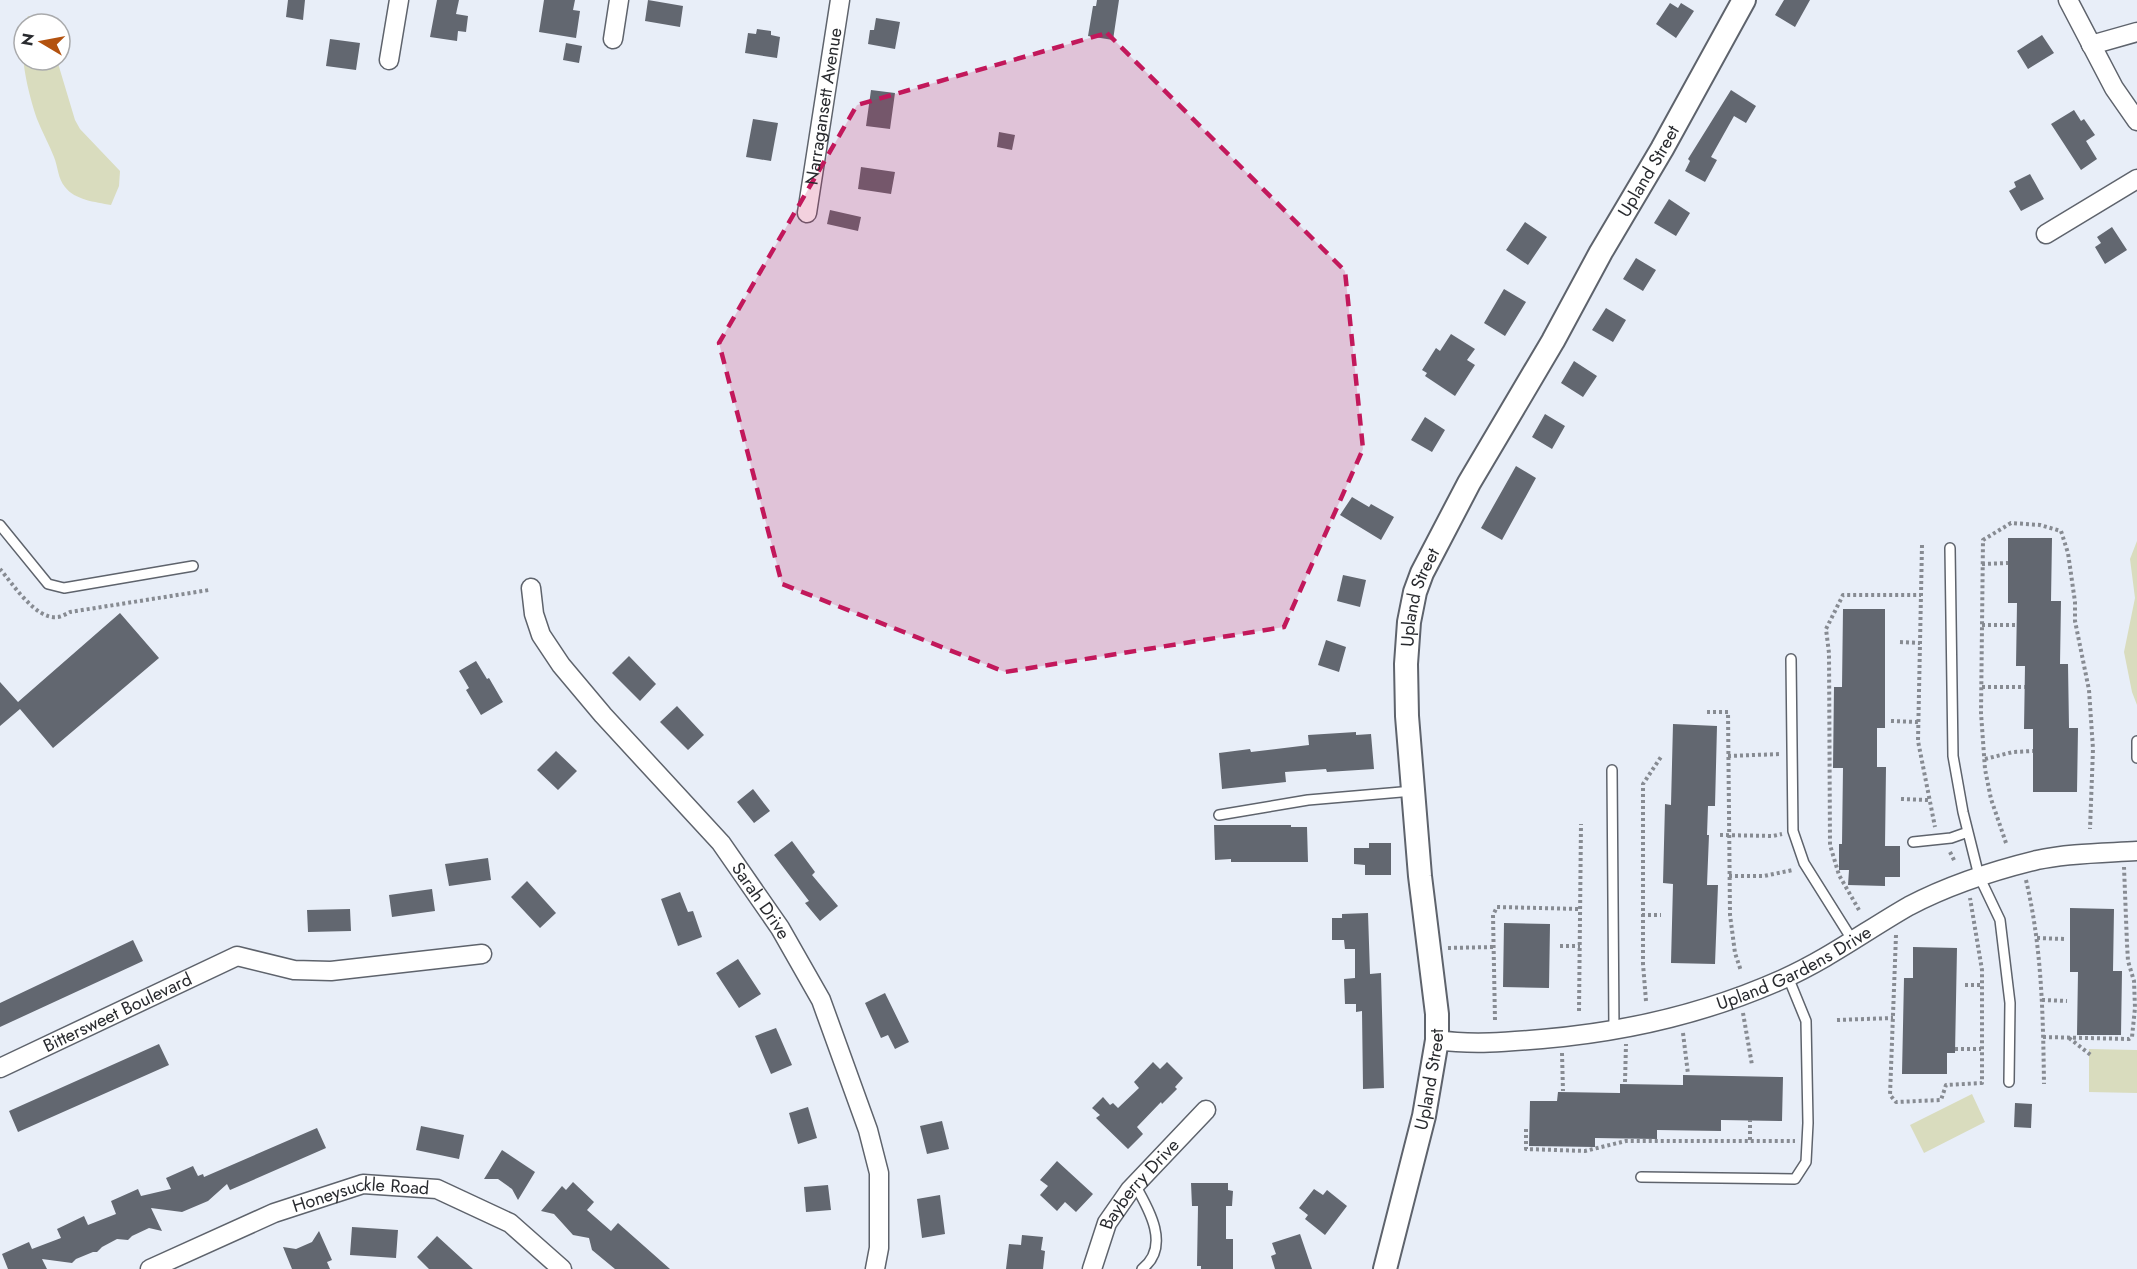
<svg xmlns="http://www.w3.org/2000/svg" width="2137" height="1269" font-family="Jost,sans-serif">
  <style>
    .green { fill: #d9dcbe }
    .building { fill: #626770 }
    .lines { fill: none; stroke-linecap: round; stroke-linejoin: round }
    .service-casing { stroke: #5e636c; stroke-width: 12 }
    .minor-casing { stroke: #5e636c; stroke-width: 21 }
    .tertiary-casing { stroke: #5e636c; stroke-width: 26 }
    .path { stroke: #878b92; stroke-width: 4; stroke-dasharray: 3 3; stroke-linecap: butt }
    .service { stroke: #fff; stroke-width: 9 }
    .minor { stroke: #fff; stroke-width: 18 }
    .tertiary { stroke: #fff; stroke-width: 22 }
    .marked { fill: #c2185b; fill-opacity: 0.2; stroke: #c2185b; stroke-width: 4.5; stroke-dasharray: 12 8; stroke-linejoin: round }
    .labels { text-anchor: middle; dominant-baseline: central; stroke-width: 6; stroke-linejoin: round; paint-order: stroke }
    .street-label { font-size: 18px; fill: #292b2f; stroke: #fff }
  </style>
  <rect width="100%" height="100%" fill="#e8eef8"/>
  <path class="green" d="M28 16 43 18 48 20 49 24H24V60H57L75 120 80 129 120 171 119 186 111 205C95 202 75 200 65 187 58 179 58 167 54 157 49 144 42 132 37 119 28 93 15 42 28 16Z
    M2137 541V705L2132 692 2124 652 2135 598 2130 559Z
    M2089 1049 2137 1050V1093L2089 1092Z
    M1972 1094 1985 1122 1924 1153 1910 1125Z"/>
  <path class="building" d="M288 0H305L303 20 286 17Z
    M437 0H459L456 14 468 16 466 32 458 31 457 41 430 37Z
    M544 0H575L573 10 580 11 576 38 539 32Z
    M648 0 683 6 680 27 645 21Z
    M1097 0H1119L1113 40 1088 36 1093 6H1096Z
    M1784 0H1810L1795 27 1775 15Z
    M1670 3 1678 8 1681 3 1694 11 1676 38 1656 24Z
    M876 18 900 22 895 49 868 44 870 30H874Z
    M757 29 771 31V35L780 37 777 58 745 53 748 33 756 34Z
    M2042 35 2054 53 2028 69 2017 51Z
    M330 39 360 43 356 70 326 66Z
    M566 43 582 46 579 63 563 60Z
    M871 90 895 93 890 129 866 126Z
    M1731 90 1756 106 1746 123 1734 116 1711 157 1717 160 1705 182 1685 171 1690 161 1688 159Z
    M2074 110 2081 121 2084 119 2095 135 2086 141 2097 159 2081 170 2051 124Z
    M753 119 778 123 771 161 746 157Z
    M999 132 1015 135 1012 150 997 147Z
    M861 167 895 172 891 194 858 189Z
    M2030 174 2044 199 2021 211 2009 191 2016 187 2014 182Z
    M1669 199 1690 213 1676 236 1654 223Z
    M830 210 861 217 858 231 827 224Z
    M1525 222 1547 237 1528 265 1506 250Z
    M2112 227 2127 250 2105 264 2095 247 2101 243 2097 237Z
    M1636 258 1656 270 1643 291 1623 279Z
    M1504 289 1526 302 1505 336 1484 323Z
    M1606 308 1626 320 1613 342 1592 330Z
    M1451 334 1475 349 1467 360 1475 365 1455 396 1425 376 1427 373 1422 370 1436 348 1440 351Z
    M1574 361 1597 376 1583 397 1561 383Z
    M1545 414 1565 426 1552 449 1532 437Z
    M1425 417 1445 430 1432 452 1411 440Z
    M1516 466 1536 478 1502 540 1481 528Z
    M1352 497 1369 507 1371 504 1394 517 1381 540 1340 515Z
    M2008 538H2052L2051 601H2061L2060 664H2068L2069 728H2078L2077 792H2033V729H2024L2025 666H2016L2017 603H2008Z
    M1343 575 1366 580 1360 607 1337 601Z
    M1843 609H1885V728H1877V767H1886L1885 846H1900V877H1885V886L1848 885 1849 870H1839V844H1842L1843 768H1833L1834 687H1842Z
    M120 613 159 658 53 748 20 709 0 726V682L18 702Z
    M1326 640 1346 647 1339 672 1318 665Z
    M629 656 656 684 640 701 612 673Z
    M476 661 487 679 489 678 503 702 481 715 466 690 469 688 459 671Z
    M677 706 704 735 688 750 660 722Z
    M1673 724 1717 726 1715 806H1708L1707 835H1709L1707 885H1718L1715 964 1671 963 1673 884 1663 883 1665 804 1671 805Z
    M1356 732V735L1371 734 1374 769 1327 772 1326 769 1285 772 1286 782 1222 789 1219 753 1250 749 1251 752 1309 745 1308 735Z
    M556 751 577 771 558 790 537 770Z
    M753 789 770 811 754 823 737 802Z
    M1214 825H1291V827H1307L1308 862H1231V859L1215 860Z
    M792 841 815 872 812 875 838 906 820 921 805 903 809 901 774 855Z
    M1369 843H1391V875H1365V865L1354 864V848H1369Z
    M488 858 491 880 449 886 445 864Z
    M527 881 556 913 540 928 511 897Z
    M432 889 435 911 392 917 389 895Z
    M680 892 688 912 693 911 702 937 678 946 661 899Z
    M2070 908 2114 909 2113 971H2122L2121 1035H2077L2078 972H2070Z
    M350 909 351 931 308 932 307 910Z
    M1368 913 1370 974 1381 973 1384 1088 1363 1089 1362 1011 1356 1012V1004H1345L1344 979 1355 978V949H1345L1344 940H1332V918H1342V914Z
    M1504 923 1550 924 1549 988 1503 987Z
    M133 940 143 961 0 1027V1003Z
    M1913 947 1957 948 1955 1053H1947V1074H1902L1904 978H1913Z
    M738 959 761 994 739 1008 716 973Z
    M885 993 909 1042 895 1049 888 1035 881 1038 865 1003Z
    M776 1028 792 1065 771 1074 755 1036Z
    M159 1044 169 1065 18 1132 9 1111Z
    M1153 1062 1160 1069 1167 1062 1183 1078 1175 1087 1177 1089 1162 1104 1161 1102 1137 1127 1143 1134 1128 1149 1096 1118 1100 1115 1092 1108 1103 1097 1110 1105 1113 1103 1118 1108 1139 1088 1134 1082Z
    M1683 1075 1783 1077 1782 1121 1721 1120V1131L1657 1130V1139L1595 1138V1147L1529 1146 1530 1101H1557L1558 1092 1620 1093V1084L1683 1085Z
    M2015 1103 2032 1104 2031 1128 2014 1127Z
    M808 1107 817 1138 798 1144 789 1113Z
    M942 1121 949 1149 927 1154 920 1126Z
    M421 1126 464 1135 459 1159 416 1150Z
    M317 1128 326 1148 230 1190 227 1184 208 1201 182 1212 151 1208 162 1231 149 1228 132 1236 128 1240 117 1239 102 1247 97 1252H93L76 1259 72 1263 42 1259 47 1269H8L2 1254 29 1242 32 1249 61 1238 57 1229 84 1216 88 1225 116 1214 111 1201 138 1189 141 1196 171 1189 166 1178 193 1166 198 1176 203 1174 204 1177Z
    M502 1150 535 1172 518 1200 512 1189 498 1179H484Z
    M1057 1161 1093 1194 1076 1212 1065 1202 1057 1211 1040 1195 1048 1186 1040 1180Z
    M573 1182 594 1202 587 1210 611 1231 618 1223 670 1269H615L592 1250 589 1238 573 1235 554 1214 541 1211 562 1186 566 1190Z
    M1191 1183H1228V1190L1233 1191 1232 1206H1226V1239H1233V1269H1201V1266H1197L1198 1206H1192Z
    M828 1185 831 1210 806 1212 804 1187Z
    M1314 1189 1323 1195 1327 1190 1347 1206 1325 1235 1305 1219 1308 1215 1299 1208Z
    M940 1195 945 1234 922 1238 917 1199Z
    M352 1227 398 1230 396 1258 350 1255Z
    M319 1231 332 1260 327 1262 330 1269H292L283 1247 296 1249 312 1242Z
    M1300 1234 1312 1269H1275L1271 1256 1276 1254 1272 1243Z
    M1022 1235 1043 1237 1041 1250 1045 1251 1043 1269H1006L1009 1244 1021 1245Z
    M437 1236 473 1269H429L417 1257Z"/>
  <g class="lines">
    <defs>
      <path id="service" d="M0 525 48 584 64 588 193 566
        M1950 548 1953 756 1963 812 1979 876 2000 920 2010 1003 2009 1082
        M1791 659 1793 831 1804 863 1853 941
        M2137 741V758
        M1612 770 1614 1030
        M1219 815 1308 800 1413 791
        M1913 842 1951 838 1968 832
        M1641 1177 1795 1179 1806 1162 1808 1123 1806 1021 1788 977
        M1135 1185C1149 1209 1171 1247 1142 1269"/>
      <g id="minor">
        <path d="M2068 0 2114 88 2137 121"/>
        <path d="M613 39 619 0"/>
        <path d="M2091 45 2137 32"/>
        <path d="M389 60 399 0"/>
        <path id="s1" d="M807 213 840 0"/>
        <path d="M2046 234 2137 179"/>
        <path id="s2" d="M531 588 534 614 541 635 561 665 603 715 721 843 780 928 821 1000 868 1130 879 1173V1248L875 1269"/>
        <path id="s3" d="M1437 1040C1472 1045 1507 1042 1542 1039 1625 1032 1707 1013 1783 979 1828 959 1867 930 1909 906 1947 886 1996 870 2037 860 2069 853 2104 853 2137 851"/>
        <path id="s4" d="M0 1068 237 956 294 970 331 971 482 954"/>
        <path id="s5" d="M150 1269 274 1213 363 1184 437 1189 510 1223 562 1269"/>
        <path id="s6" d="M1092 1269 1107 1223 1130 1190 1206 1110"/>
      </g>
      <g id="tertiary">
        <path id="s7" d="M1385 1269 1424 1116 1437 1040V1014L1420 876 1407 716 1406 664 1409 622 1415 592 1422 573 1469 483 1553 341 1601 252 1662 149 1744 0"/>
      </g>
    </defs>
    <use href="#service" class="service-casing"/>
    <use href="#minor" class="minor-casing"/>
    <use href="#tertiary" class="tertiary-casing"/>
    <path class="path" d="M1922 545 1918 741 1935 827
      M1982 564 2008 563
      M0 569C12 583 36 620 57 617 61 617 66 614 70 612L209 590
      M1982 625H2016
      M1900 642 1920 643
      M1982 687H2025
      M1707 712H1728L1730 915 1735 953 1741 971
      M1891 721 1918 722
      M1728 756 1781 754
      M1985 759 2013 752 2033 751
      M1901 799 1928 800
      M1720 835 1773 836 1782 834
      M2006 843 1991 799 1985 769 1981 713 1983 540 2011 523 2040 525 2061 531 2068 553 2075 602V621L2089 690 2093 749 2090 829
      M1950 852 1955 862
      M1729 876H1764L1793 870
      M2026 880C2042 948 2043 1014 2044 1084
      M1859 910 1839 875 1830 845 1829 653 1826 629 1843 595H1921
      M1642 915H1661
      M1896 935 1890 1095 1896 1102 1941 1100 1946 1085 1982 1083V970L1970 898
      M2037 938 2065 939
      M1560 946H1580
      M1448 948 1493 947
      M1965 985H1982
      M2042 1000 2067 1001
      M1646 1001 1643 964V784L1661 757
      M1579 1011 1581 824
      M1743 1013 1752 1065
      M1495 1020 1493 915 1497 907 1580 909
      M1837 1020 1893 1018
      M1683 1033 1688 1074
      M2043 1037 2129 1039 2132 1037 2135 1008 2134 981 2128 961 2127 944 2124 867
      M2069 1038 2092 1056
      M1955 1049H1981
      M1562 1053 1563 1091
      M1625 1082 1626 1044
      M1526 1129V1149L1585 1151 1626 1141H1795
      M1750 1140V1120"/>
    <use href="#service" class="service"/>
    <use href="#minor" class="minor"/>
    <use href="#tertiary" class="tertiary"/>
  </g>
  <path class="marked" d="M1107 33 1345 271 1363 449 1284 627 1005 672 782 584 719 343 857 105Z"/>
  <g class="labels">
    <g class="street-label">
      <text stroke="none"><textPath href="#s1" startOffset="108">Narragansett Avenue</textPath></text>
      <text stroke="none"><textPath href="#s7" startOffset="1167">Upland Street</textPath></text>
      <text stroke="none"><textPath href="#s7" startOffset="681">Upland Street</textPath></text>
      <text stroke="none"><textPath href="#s2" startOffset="394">Sarah Drive</textPath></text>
      <text stroke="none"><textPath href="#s3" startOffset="369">Upland Gardens Drive</textPath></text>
      <text stroke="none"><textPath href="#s4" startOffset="130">Bittersweet Boulevard</textPath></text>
      <text stroke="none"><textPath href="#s7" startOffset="195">Upland Street</textPath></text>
      <text stroke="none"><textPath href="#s6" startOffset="99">Bayberry Drive</textPath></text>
      <text stroke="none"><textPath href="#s5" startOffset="226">Honeysuckle Road</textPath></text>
    </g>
  </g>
  <g transform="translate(42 42) rotate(280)"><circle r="28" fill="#ffffff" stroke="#a9aaac" stroke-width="1.5"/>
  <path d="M0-4.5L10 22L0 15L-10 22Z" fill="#b3520f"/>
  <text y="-9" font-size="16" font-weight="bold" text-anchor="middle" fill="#292b2f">N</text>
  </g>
</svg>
